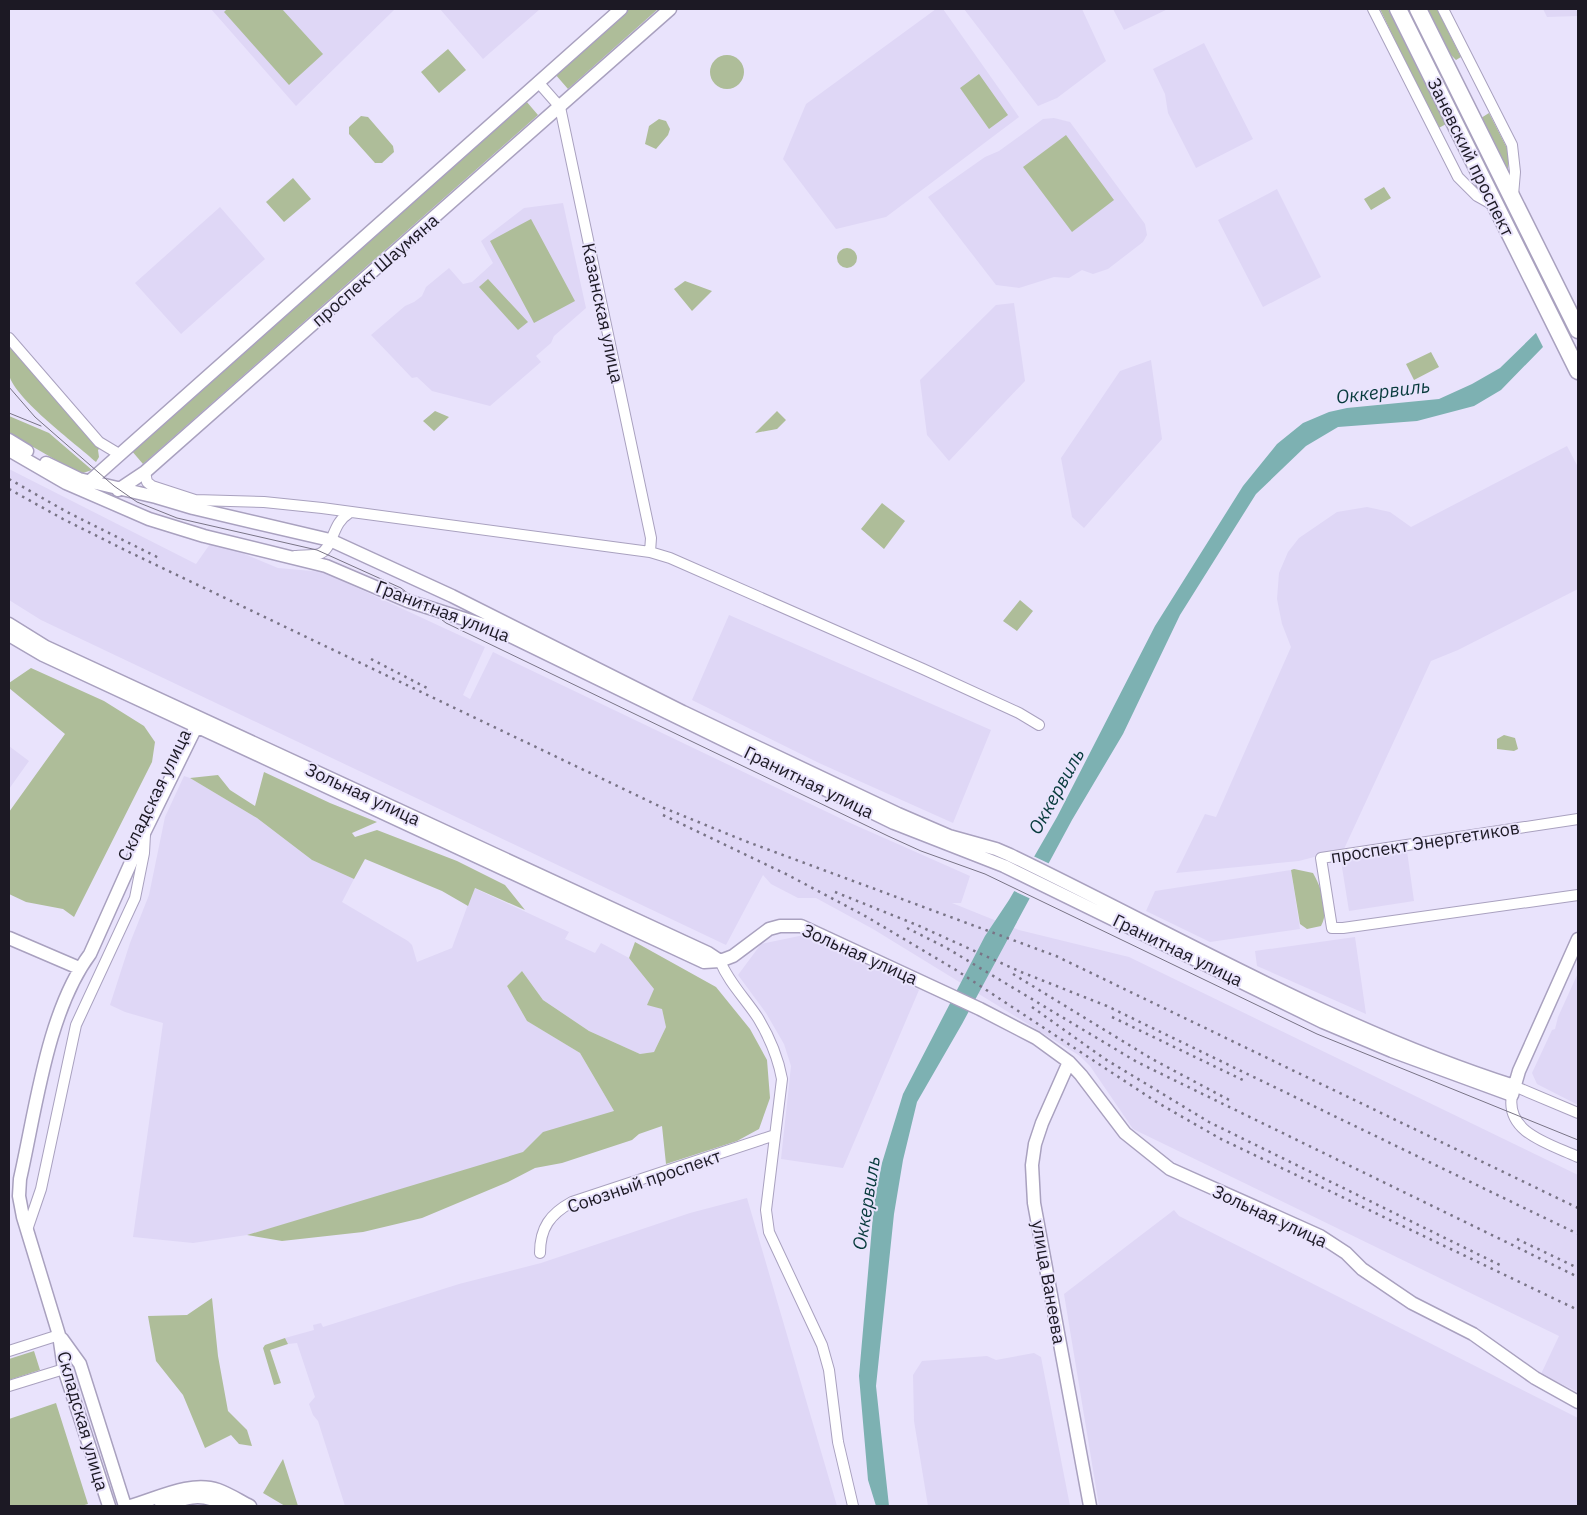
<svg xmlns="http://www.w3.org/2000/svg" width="1587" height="1515" font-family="'IBM Plex Sans',sans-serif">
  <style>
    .built { fill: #dfd7f6 }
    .green { fill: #aebd99 }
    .water { fill: #7db1b2 }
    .pier { fill: #e9e3fc }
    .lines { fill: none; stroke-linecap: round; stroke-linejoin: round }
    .minor-casing { stroke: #a9a1bf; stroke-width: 12 }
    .tertiary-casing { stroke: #a9a1bf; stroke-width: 15 }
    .primary-casing { stroke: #a9a1bf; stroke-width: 19 }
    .minor { stroke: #fff; stroke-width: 10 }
    .tertiary { stroke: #fff; stroke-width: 12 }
    .primary { stroke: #fff; stroke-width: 16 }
    .tram { stroke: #797486; stroke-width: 1 }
    .rail { stroke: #797486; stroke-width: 2.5; stroke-dasharray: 2.5 5; stroke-linecap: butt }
    .labels { text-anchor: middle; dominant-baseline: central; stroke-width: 4; stroke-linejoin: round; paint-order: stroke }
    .street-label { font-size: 18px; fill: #1c1924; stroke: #e9e3fc }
    .water-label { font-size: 19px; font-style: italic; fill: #073a3c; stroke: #e9e3fc }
  </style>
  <rect width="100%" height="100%" fill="#e9e3fc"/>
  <path class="built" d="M211 9H395L296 106Z
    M440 9H540L483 59Z
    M936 9H943L1019 117 886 217 836 229 783 159 806 104Z
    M964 9H1082L1106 61 1057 98 1038 106Z
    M1113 9H1168L1124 30Z
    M1543 9H1578V16L1547 17Z
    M1204 43 1253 139 1196 168 1168 113 1165 94 1153 69Z
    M1054 118 1070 122 1145 224 1147 235 1143 242 1108 269 1093 274 1082 270 1069 278 1054 277 1019 288 996 285 928 197 985 157 999 151 1043 119Z
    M1277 189 1321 277 1263 307 1218 220Z
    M563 203 586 308 554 336 551 343 536 356 541 362 490 406 432 391 417 377 412 378 371 335 405 306 414 302 422 296 426 287 449 268 463 284 472 282 493 263 481 241 524 208Z
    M220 207 265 259 181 334 135 283Z
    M1014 303 1025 381 949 461 927 435 920 380 996 305Z
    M1151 360 1162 439 1084 528 1072 517 1061 458 1120 371Z
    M1567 446 1578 467V589L1458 650 1431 661 1344 849 1299 861 1176 873 1205 814 1216 817 1291 647 1282 624 1277 599 1279 573 1288 552 1299 538 1337 512 1367 507 1390 512 1411 527Z
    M9 469 196 564 210 544 230 548 278 568 323 572 485 647 463 695 470 699 493 652 848 822 970 876 961 903H952L1019 930 1129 957 1578 1175V1392L1541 1374 1559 1336 1133 1129 1090 1066 1080 1056 873 929 816 898H798L771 884 763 875 726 945 41 620 9 600Z
    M729 615 991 730 953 823 819 763 692 700Z
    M9 746 29 761 9 789Z
    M184 776 190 778 257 818 312 860 354 879 342 902 408 941 412 945 417 962 452 948 474 888 569 932 565 939 595 953 601 943 629 958 654 989 662 1009 666 1027 654 1052 640 1054 589 1031 543 1000 522 971 507 986 527 1021 580 1053 614 1111 618 1130 247 1235 193 1243 133 1237 163 1023 125 1012 110 1005 130 943 149 895 165 817Z
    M1407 851 1414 901 1349 911 1341 861Z
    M1291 870 1300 929 1210 942 1146 911 1155 891Z
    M804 935 919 990 843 1168 781 1159 791 1066 784 1044 766 1013 738 975 761 944Z
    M1355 937 1366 1014 1257 966 1255 951Z
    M1578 973V1105L1537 1084 1532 1073 1552 1030 1555 1029 1558 1017Z
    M747 1198 837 1506H345L318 1421 313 1415 309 1404 315 1397 297 1343 288 1344 285 1338 314 1330 313 1325 321 1323 323 1327 459 1284 541 1263 690 1213Z
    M1174 1210 1179 1216 1578 1418V1506H1099L1064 1294Z
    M1034 1353 1041 1357 1070 1506H928L914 1421 913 1375 922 1361 987 1356 996 1360Z"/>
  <path class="green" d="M227 9H282L323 54 289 85 224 12Z
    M629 9H658L568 89 555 74Z
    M1380 9H1388L1446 124 1437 129Z
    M1426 9H1437L1461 57 1456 60 1449 53Z
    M448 49 466 70 439 93 421 72Z
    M710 72a17 17 0 1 1 34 0a17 17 0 1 1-34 0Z
    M979 74 1008 115 989 129 960 88Z
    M526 101 538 115 143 464 131 450Z
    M1489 113 1509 152 1508 170 1481 118Z
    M361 116 368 117 393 146 394 152 382 163H375L349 134V127Z
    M659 119 666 121 670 129 668 135 656 149 645 144 649 126Z
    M1066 135 1114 200 1072 232 1023 167Z
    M293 178 311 199 284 222 266 202Z
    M1384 187 1391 198 1371 210 1364 199Z
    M531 219 575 301 534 323 490 241Z
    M837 258a10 10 0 1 1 20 0a10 10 0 1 1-20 0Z
    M488 279 528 322 518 330 479 287Z
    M685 281 712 291 692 311 674 289Z
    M9 340 100 448 98 450 99 457 96 462C75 443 16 400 9 375 6 365 9 351 9 340Z
    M1431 352 1439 367 1414 380 1406 364Z
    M435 411 449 417 434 431 423 421Z
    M777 411 786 420 777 429 755 433Z
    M9 416 49 433 92 470 80 474 9 433Z
    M882 503 905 521 884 549 861 529Z
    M1020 600 1033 611 1017 631 1003 621Z
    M31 668 104 701 144 726 155 742 152 762 74 917 63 909 26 902 9 894V812L65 734 9 688V683Z
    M1504 735 1515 738 1518 749 1514 751 1497 749V739Z
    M264 772 330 803 377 822 352 833 355 837 377 830 457 861 505 885 525 910 475 888 468 906 442 891 365 859 354 879 312 860 257 818 190 778 218 775 230 790 255 806Z
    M1294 869 1313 873C1321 887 1330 910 1321 926L1307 929 1300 924 1291 870Z
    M635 942 716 987 750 1029 767 1060 770 1098 759 1129 737 1141 666 1164 662 1126 639 1134 632 1140 562 1163 535 1168 508 1182 422 1218 363 1232 282 1241 247 1235 523 1152 543 1132 614 1111 580 1053 527 1021 507 986 522 971 543 1000 589 1031 640 1054 654 1052 666 1027 662 1009 647 1005 654 989 629 958Z
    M212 1298 218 1356 228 1411 247 1430 252 1446 239 1444 231 1435 205 1448 183 1395 156 1361 148 1316 187 1315Z
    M285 1338 288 1344 270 1350 281 1383 274 1385 263 1348 265 1345Z
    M34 1351 40 1370 9 1380V1359Z
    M56 1403 88 1504 81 1506H9V1419Z
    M283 1459 298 1506H285L263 1493Z"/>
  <path class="water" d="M1578 292V311L1501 390 1474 406 1417 421 1338 427 1306 446 1256 494 1180 615 1123 734 1072 820 962 1024 917 1102 903 1160 894 1214 876 1386 889 1506H876L868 1480 859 1376 874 1204 882 1163 903 1094 985 936 1009 900 1057 817 1155 626 1243 486 1277 444 1303 423 1329 412 1347 408 1439 399 1472 384 1500 368Z"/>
  <path class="pier" d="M1578 289V314L1544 349 1535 331Z
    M1031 855 1050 864 1031 899 1012 890Z"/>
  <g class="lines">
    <defs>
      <path id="minor" d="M1373 9 1458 177 1477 196 1495 206
        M1443 9 1512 145 1515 172 1513 195
        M538 82 560 107 651 538 650 552
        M9 338 99 442 119 454
        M145 472 147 482 152 486 195 500 264 502 322 508 650 552 670 558 923 669 1019 713 1039 725
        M295 556C302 555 312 556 319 554 333 550 332 523 348 514
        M1578 819 1321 858 1332 928H1343L1578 895
        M720 961C729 983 745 998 758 1018 770 1038 778 1057 782 1079L766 1210 769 1232 822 1345 829 1370 838 1442 853 1506
        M1514 1086 1578 1113
        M1512 1095C1505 1133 1550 1144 1578 1157
        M27 1230 41 1189 76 1025 135 898 144 853 145 834
        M540 1253C540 1228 550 1214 572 1202L775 1135
        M9 1351 59 1335
        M9 1386 64 1369"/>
      <path id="tertiary" d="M9 440 27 451
        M9 450 66 483 149 519 204 536 326 566 408 601 496 629 894 823 1004 866 1323 1022 1392 1051 1512 1095 1519 1071 1578 939
        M46 463 79 479 156 497 193 508 330 540 452 596 683 712 898 814 949 836 996 849 1010 855C1176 935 1336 1029 1514 1086
        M90 481 621 9
        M118 490 145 472 670 9
        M9 624 46 647 708 953 720 961
        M9 635 43 655 704 962 720 961 733 956 769 929 780 926H801L980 1009 1036 1038 1069 1062 1081 1075 1125 1133 1170 1169 1320 1236 1346 1253 1362 1269 1412 1303 1473 1334 1535 1378 1578 1402
        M9 938 79 968
        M1069 1062 1042 1123 1035 1144 1032 1165 1034 1203 1090 1506
        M62 1339 80 1364 125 1506
        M109 1506 64 1369 59 1335 23 1217 19 1196 20 1179C36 1109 47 1012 90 954L145 831 196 727V717
        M130 1506C156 1499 191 1480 218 1490 229 1494 240 1501 250 1506
        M161 1506C192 1496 199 1492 230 1506"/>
      <path id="primary" d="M1398 9 1578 371
        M1418 9 1578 330"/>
    </defs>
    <use href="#minor" class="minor-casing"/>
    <use href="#tertiary" class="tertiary-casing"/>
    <use href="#primary" class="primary-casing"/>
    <use href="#minor" class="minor"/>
    <use href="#tertiary" class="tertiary"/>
    <use href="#primary" class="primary"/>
    <path class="tram" d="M9 387 35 417 114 486 137 502 177 518 317 550 401 588 446 623 888 836 921 851 985 874 1317 1034 1578 1140
      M9 413 41 426"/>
    <path class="rail" d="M9 479 67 512 159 558
      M9 489 63 519 129 552 659 806 745 841 1056 956 1578 1208
      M371 659 429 689
      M663 815 788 875 867 917 956 970 1158 1103 1221 1139 1578 1310
      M835 892 917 925 1021 972 1107 1006 1578 1234
      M907 928 945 947 1137 1062 1578 1277
      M1013 974 1152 1059 1233 1102
      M1032 1007 1105 1059 1209 1122 1504 1267
      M1112 1017 1243 1080
      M1517 1239 1578 1268"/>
  </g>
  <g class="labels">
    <g class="street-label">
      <text transform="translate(1471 157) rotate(64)">Заневский проспект</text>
      <text transform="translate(375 270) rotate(-41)">проспект Шаумяна</text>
      <text transform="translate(603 313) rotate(78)">Казанская улица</text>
      <text transform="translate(443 611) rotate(21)">Гранитная улица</text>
      <text transform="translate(809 782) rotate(26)">Гранитная улица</text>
      <text transform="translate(363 794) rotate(25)">Зольная улица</text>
      <text transform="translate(154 795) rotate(-64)">Складская улица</text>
      <text transform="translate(1425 842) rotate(-9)">проспект Энергетиков</text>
      <text transform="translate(1178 950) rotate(26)">Гранитная улица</text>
      <text transform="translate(860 954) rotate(24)">Зольная улица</text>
      <text transform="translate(644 1181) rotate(-19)">Союзный проспект</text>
      <text transform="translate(1270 1216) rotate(25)">Зольная улица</text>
      <text transform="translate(1049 1282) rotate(80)">улица Ванеева</text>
      <text transform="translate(83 1421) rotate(74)">Складская улица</text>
    </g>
    <g class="water-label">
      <text transform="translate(1383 391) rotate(-7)">Оккервиль</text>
      <text transform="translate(1056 791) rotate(-61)">Оккервиль</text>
      <text transform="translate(866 1203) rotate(-81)">Оккервиль</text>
    </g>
  </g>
  <rect width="1587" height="1515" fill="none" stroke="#1c1924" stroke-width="20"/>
</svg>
